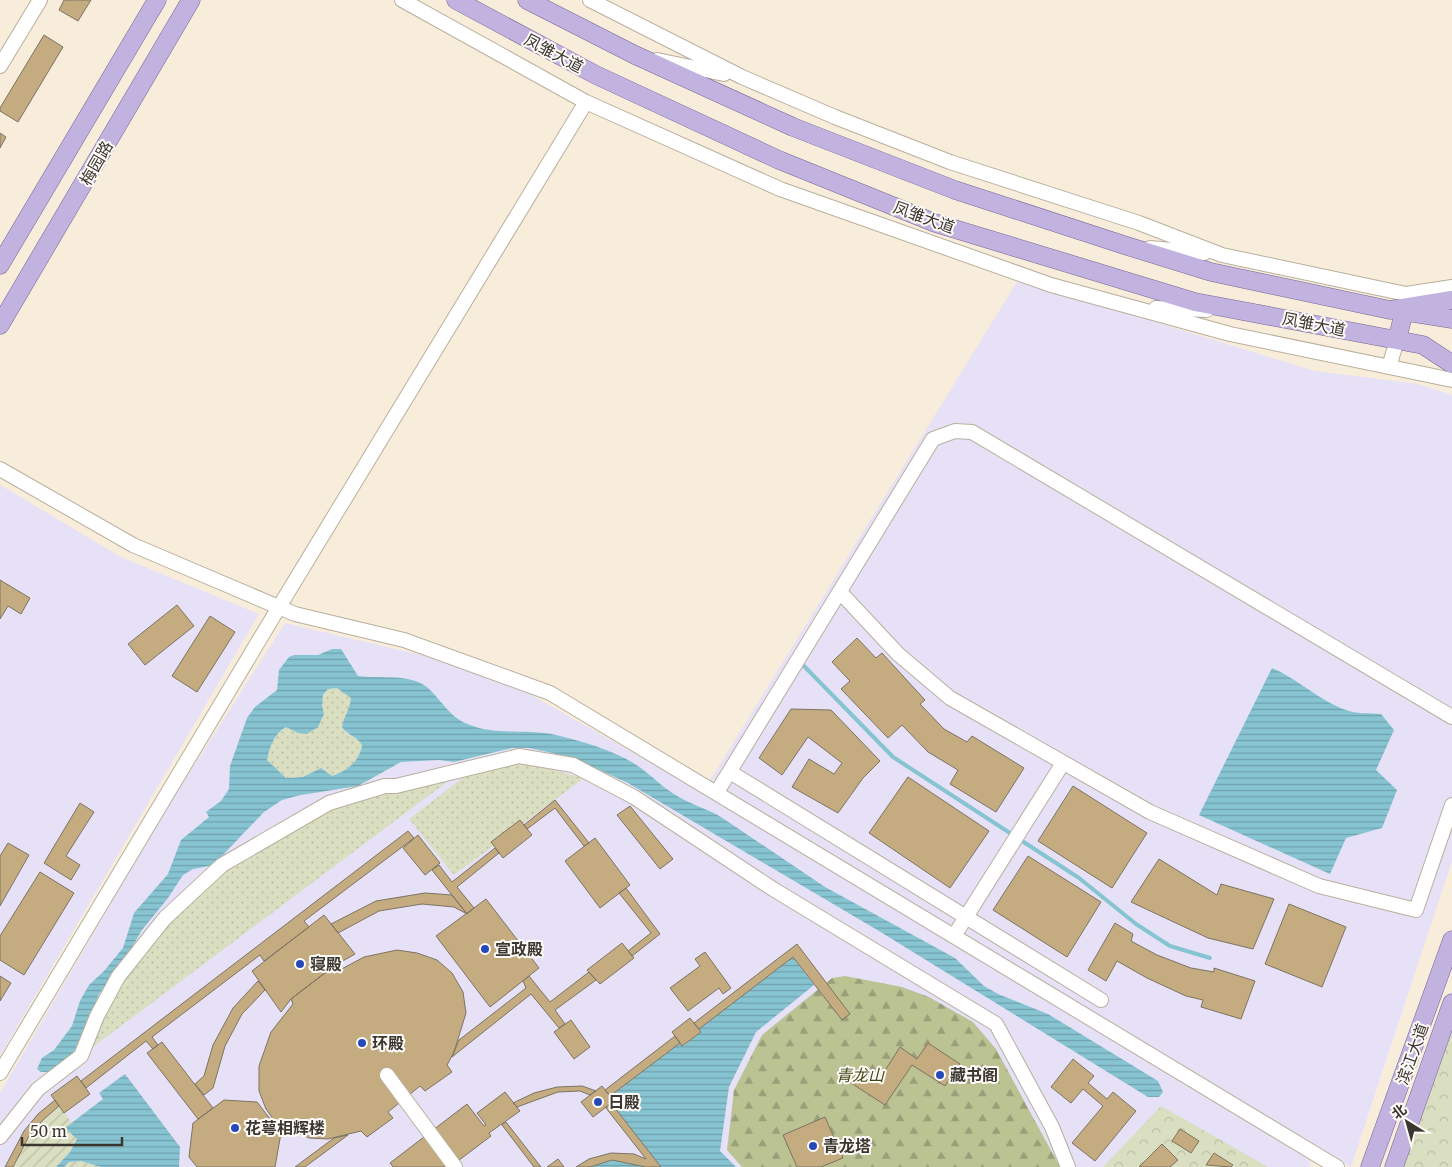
<svg xmlns="http://www.w3.org/2000/svg" width="1452" height="1167" font-family="Merriweather,'Noto Sans SC',serif">
  <style>
    .commercial { fill: #e6e1f7 }
    .grass { fill: url(#grass-dots) }
    .forest { fill: url(#forest-firs) }
    .park { fill: url(#park-crowns) }
    .garden { fill: url(#garden-furrows) }
    .water { fill: url(#water-rules); fill-rule: evenodd }
    .lines { fill: none; stroke-linecap: round; stroke-linejoin: round }
    .stream { stroke: #87c4d2; stroke-width: 4 }
    .building { fill: #c4ac80; stroke: #7c7362 }
    .minor-casing { stroke: #b9af9d; stroke-width: 16 }
    .major-casing { stroke: #776594; stroke-width: 19 }
    .minor { stroke: #fff; stroke-width: 14 }
    .major { stroke: #c1b2df; stroke-width: 18 }
    .poi-dot { fill: #2649b8; stroke: #fefbf8; stroke-width: 2 }
    .labels { text-anchor: middle; dominant-baseline: central; stroke-width: 4; stroke-linejoin: round; paint-order: stroke }
    .street-label { font-size: 16px; fill: #3b3730; stroke: #fefbf8 }
    .poi-label { font-size: 16px; font-weight: bold; fill: #3b3730; stroke: #fefbf8; text-anchor: start }
    .park-label { font-size: 16px; font-style: italic; fill: #3e440c; stroke: #fefbf8 }
  </style>
  <defs>
    <pattern id="grass-dots" width="8" height="8" patternUnits="userSpaceOnUse" patternTransform="scale(1.25)"><rect width="8" height="8" fill="#dadfc1"/><path d="M2 2h.1M6 6h.1" fill="none" stroke="#bcc0a6" stroke-width="1.8" stroke-linecap="round"/></pattern>
    <pattern id="forest-firs" width="22" height="20" patternUnits="userSpaceOnUse" patternTransform="scale(1.25)"><rect width="22" height="20" fill="#bbc393"/><path d="M5 1l3.5 6h-7zM16 11l3.5 6h-7z" fill="#999f78"/></pattern>
    <pattern id="park-crowns" width="20" height="18" patternUnits="userSpaceOnUse" patternTransform="scale(1.25)"><rect width="20" height="18" fill="#dadfc1"/><path d="M2 6a3 3 0 1 1 6 0M12 15a3 3 0 1 1 6 0" fill="none" stroke="#bcc0a6"/></pattern>
    <pattern id="garden-furrows" width="10" height="10" patternUnits="userSpaceOnUse" patternTransform="scale(1.25)"><rect width="10" height="10" fill="#dadfc1"/><path d="M-1 1l2-2M0 10L10 0M9 11l2-2" fill="none" stroke="#bcc0a6"/></pattern>
    <pattern id="water-rules" width="6" height="5" patternUnits="userSpaceOnUse" patternTransform="scale(1.25)"><rect width="6" height="5" fill="#87c4d2"/><path d="M0 2.5h6" fill="none" stroke="#70a0ab"/></pattern>
  </defs>
  <rect width="100%" height="100%" fill="#f8edda"/>
  <path class="commercial" d="M1018 280 1315 371 1418 384 1452 395V861L1351 1167 1318 1151 1309 1163 1311 1167H0V1093L170 803 285 623 489 671 703 792Z
    M0 485 121 557 259 614 0 1056Z"/>
  <path class="grass" d="M337 688 351 698 349 714 343 721 347 734 358 738 362 745C359 762 348 770 332 776L321 768 303 777 286 778 267 760C270 746 274 734 286 727L298 733 324 714C321 703 321 697 328 689Z
    M525 763 584 778 454 875 409 819 473 770Z
    M467 767 81 1056 118 977 222 865 329 803Z"/>
  <path class="forest" d="M845 976 902 987 929 997 973 1022 996 1049 1060 1167H742L727 1150 734 1090 762 1035 832 978Z"/>
  <path class="park" d="M1452 1003V1167H1394Z
    M1161 1106 1268 1167H1103Z"/>
  <path class="garden" d="M59 1106 72 1123 66 1128 77 1139 70 1152 56 1167H13C23 1142 39 1123 59 1106Z
    M81 1161 101 1167H64L69 1162Z"/>
  <path class="water" d="M332 649H341L358 676C380 679 411 673 428 688 443 702 450 718 470 725 498 736 527 728 556 735 584 742 614 750 638 766 650 774 661 786 674 794 689 804 706 808 721 817L825 887 955 958 984 986 998 994 1048 1014 1158 1081 1163 1092 1159 1097H1148L879 931 628 783 571 757 529 748H512L454 762 439 760 401 762 358 786 301 795 282 800 264 812 220 858 209 866 193 869 183 875 168 898 142 930 121 966 99 994 83 1036 73 1053 58 1068 50 1072H41L37 1069 42 1058 54 1050 72 1026 80 1001 89 985 104 971 123 948 134 913 168 874 181 840 209 817 206 812 221 801 229 789 230 766 247 718 255 707 277 690 279 670 289 657 294 655H318ZM337 688 351 698C349 713 344 715 342 727 348 736 357 736 362 745 359 762 348 770 332 776L321 768 303 777 286 778 267 760C270 746 274 734 286 727L298 733 307 734 318 727 324 714 322 705 323 695 328 689Z
    M1272 668C1298 679 1320 701 1346 710 1356 714 1370 713 1381 714L1394 730 1376 770 1397 790 1382 828 1346 838 1330 874 1199 815Z
    M793 957 814 985 756 1032 729 1087 720 1151 736 1167H661L611 1103 614 1101 610 1096 680 1043 683 1046 701 1032 699 1029Z
    M125 1074 180 1147 179 1167H101L81 1161 69 1162 64 1167H56L70 1152 77 1139 65 1128 103 1099 99 1093Z
    M612 1160 646 1167H590Z"/>
  <g class="lines">
    <path class="stream" d="M802 664 893 757 1013 835
      M1019 839 1079 878 1136 924 1170 946 1210 958"/>
  </g>
  <path class="building" d="M64 0H91L78 21 59 10Z
    M44 35 63 47 18 122 0 111V108Z
    M0 133 6 137 0 148Z
    M0 580 30 598 21 614 8 606 0 619Z
    M177 605 194 626 145 665 128 644Z
    M210 616 235 632 197 692 172 676Z
    M857 638 876 658 882 653 925 700 920 704 944 729 967 742 972 736 1024 768 996 812 950 784 958 770 928 752 902 725 888 738 841 689 850 681 832 662Z
    M791 709 831 710 880 761 863 778 838 813 792 787 809 759 834 774 842 763 808 737 782 775 759 758Z
    M908 777 989 831 950 888 869 833Z
    M1073 786 1147 833 1112 888 1038 841Z
    M555 800 589 843 584 846 555 808 527 829 524 825Z
    M80 803 94 812 66 856 80 865 71 880 44 863Z
    M630 806 673 859 660 869 617 815Z
    M520 820 532 835 503 858 491 842Z
    M408 831 414 838 304 921 309 927 264 961 260 955 152 1037 158 1045 153 1049 146 1041 86 1088 81 1081Z
    M418 835 440 863 425 875 403 848Z
    M595 838 630 885 600 908 565 861Z
    M8 843 29 855 0 906V856Z
    M495 848 499 853 457 887 474 908 467 914 432 870 439 865 452 882Z
    M1028 856 1101 902 1067 957 993 910Z
    M1159 859 1217 895 1221 884 1274 899 1253 949 1208 938 1131 902Z
    M40 872 74 893 24 975 0 960V936Z
    M626 888 660 934 632 956 628 951 651 933 619 893Z
    M425 893 452 895 467 914 454 907 422 904 379 911 338 933 331 924 376 901Z
    M486 899 539 968 490 1007 436 936Z
    M1289 904 1346 927 1322 987 1265 964Z
    M324 915 355 954 334 966 291 999 281 1012 252 971Z
    M1115 923 1133 934 1131 941 1157 955 1191 968 1214 972V968L1255 981 1241 1019 1201 1007 1203 1000 1186 996 1147 978 1117 961 1106 981 1088 970Z
    M622 943 634 958 600 984 587 970Z
    M797 944 850 1014 842 1020 793 957 699 1029 694 1023Z
    M397 950 417 953 437 960 452 973 463 992 466 1013 454 1052 447 1065 452 1072 425 1091 420 1086 388 1112 393 1118 367 1137 361 1131 328 1139 309 1138 276 1123 266 1109 259 1091V1066L271 1032 293 1004 291 999 334 966 338 971 364 957Z
    M705 952 731 988 723 994 719 988 688 1011 670 988 700 966 695 959Z
    M589 972 596 980 555 1010 565 1024 559 1028 531 994 452 1057 459 1040 526 988 523 981 529 976 550 1002Z
    M0 976 11 983 0 1001Z
    M258 981 265 990 242 1014 225 1046 213 1088 204 1095 195 1084 204 1076 213 1045 233 1008Z
    M690 1018 701 1032 682 1046 672 1032Z
    M571 1020 590 1047 574 1059 554 1032Z
    M675 1036 680 1043 610 1096 605 1090Z
    M162 1042 213 1108 198 1119 147 1053Z
    M928 1043 960 1064 945 1086 912 1065 885 1105 848 1081 856 1069 877 1083 900 1047 917 1059Z
    M1073 1059 1094 1076 1088 1083 1107 1099 1113 1092 1136 1111 1095 1161 1072 1143 1103 1106 1083 1089 1071 1103 1051 1087Z
    M77 1076 90 1094 64 1113 51 1095Z
    M582 1086 596 1091 590 1095 580 1091 558 1092 517 1107 513 1103 534 1093 557 1087Z
    M602 1086 614 1101 593 1117 581 1102Z
    M505 1092 520 1111 489 1133 491 1136 450 1167H393L390 1163 467 1104 484 1126 486 1125 477 1113Z
    M55 1100 59 1106 44 1119 29 1136 13 1167H5L24 1131 38 1114Z
    M224 1100 257 1102 281 1133 275 1167H197L189 1157 193 1123Z
    M611 1103 661 1167H646L612 1160 590 1167H576L589 1159 611 1153 634 1154 646 1159 606 1108Z
    M825 1117 843 1158 821 1167H797L783 1135Z
    M506 1122 541 1167H534L502 1125Z
    M1180 1129 1199 1141 1191 1153 1172 1141Z
    M348 1135 305 1167H295L334 1138Z
    M1162 1144 1178 1160 1170 1167H1139Z
    M1214 1153 1233 1165 1231 1167 1206 1165Z
    M558 1159 564 1167H547Z"/>
  <g class="lines">
    <defs>
      <path id="minor" d="M402 0 586 102 780 189 1051 285 1230 334 1452 380
        M590 0 742 77 835 117 950 162 1139 223 1222 255 1406 294 1452 287
        M657 60 724 74
        M0 66 40 0
        M1150 248 1204 253
        M1156 308 1207 310
        M1389 367 1397 340
        M0 469 133 545 295 614 404 640 550 693 1337 1167
        M840 592 898 654 950 698 1150 812 1319 886 1416 910 1452 805
        M730 772 1101 1000
        M717 792 933 439 955 431 972 432 1452 717
        M954 936 1063 763
        M0 1073 279 607 586 102
        M387 1075 455 1167
        M0 1137 38 1089 81 1056 97 1016 118 977 165 918 222 865 329 803 385 786H396L519 756 573 765 634 797 773 889 996 1024 1052 1127 1068 1167"/>
      <path id="major" d="M456 0 596 75 779 160 935 223 1195 302 1423 345 1452 364
        M527 0 635 55 793 127 955 190 1124 245 1211 272 1390 310 1452 300
        M0 265 157 0
        M1408 312 1452 319
        M0 325 191 0
        M1397 340 1404 312
        M1370 1167 1452 940
        M1394 1167 1452 1003"/>
    </defs>
    <use href="#minor" class="minor-casing"/>
    <use href="#major" class="major-casing"/>
    <use href="#minor" class="minor"/>
    <use href="#major" class="major"/>
  </g>
  <g class="poi-dot">
    <circle cx="485" cy="949" r="5"/>
    <circle cx="300" cy="964" r="5"/>
    <circle cx="362" cy="1043" r="5"/>
    <circle cx="940" cy="1075" r="5"/>
    <circle cx="598" cy="1102" r="5"/>
    <circle cx="235" cy="1128" r="5"/>
    <circle cx="813" cy="1146" r="5"/>
  </g>
  <g class="labels">
    <g class="street-label">
      <text transform="translate(554 53) rotate(28)">凤雏大道</text>
      <text transform="translate(96 163) rotate(-60)">梅园路</text>
      <text transform="translate(924 217) rotate(20)">凤雏大道</text>
      <text transform="translate(1314 324) rotate(11)">凤雏大道</text>
      <text transform="translate(1412 1054) rotate(-70)">滨江大道</text>
    </g>
    <g class="poi-label">
      <text x="495" y="949">宣政殿</text>
      <text x="310" y="964">寝殿</text>
      <text x="372" y="1043">环殿</text>
      <text x="950" y="1075">藏书阁</text>
      <text x="608" y="1102">日殿</text>
      <text x="245" y="1128">花萼相辉楼</text>
      <text x="823" y="1146">青龙塔</text>
    </g>
    <g class="park-label">
      <text x="860" y="1075">青龙山</text>
    </g>
  </g>
  <g transform="translate(1407 1122) rotate(323)" stroke="#fefbf8" stroke-width="4" paint-order="stroke">
  <path d="M0-4L9 19L0 12L-9 19Z" fill="#3b3730"/>
  <text y="-8" font-size="14" font-weight="bold" text-anchor="middle" fill="#3b3730">北</text>
  </g>
  <path d="M22 1137v8h100v-8" fill="none" stroke="#3b3730" stroke-width="2.5"/>
  <text x="30" y="1137" font-size="15" fill="#3b3730" stroke="#fefbf8" stroke-width="4" paint-order="stroke">50 m</text>
</svg>
